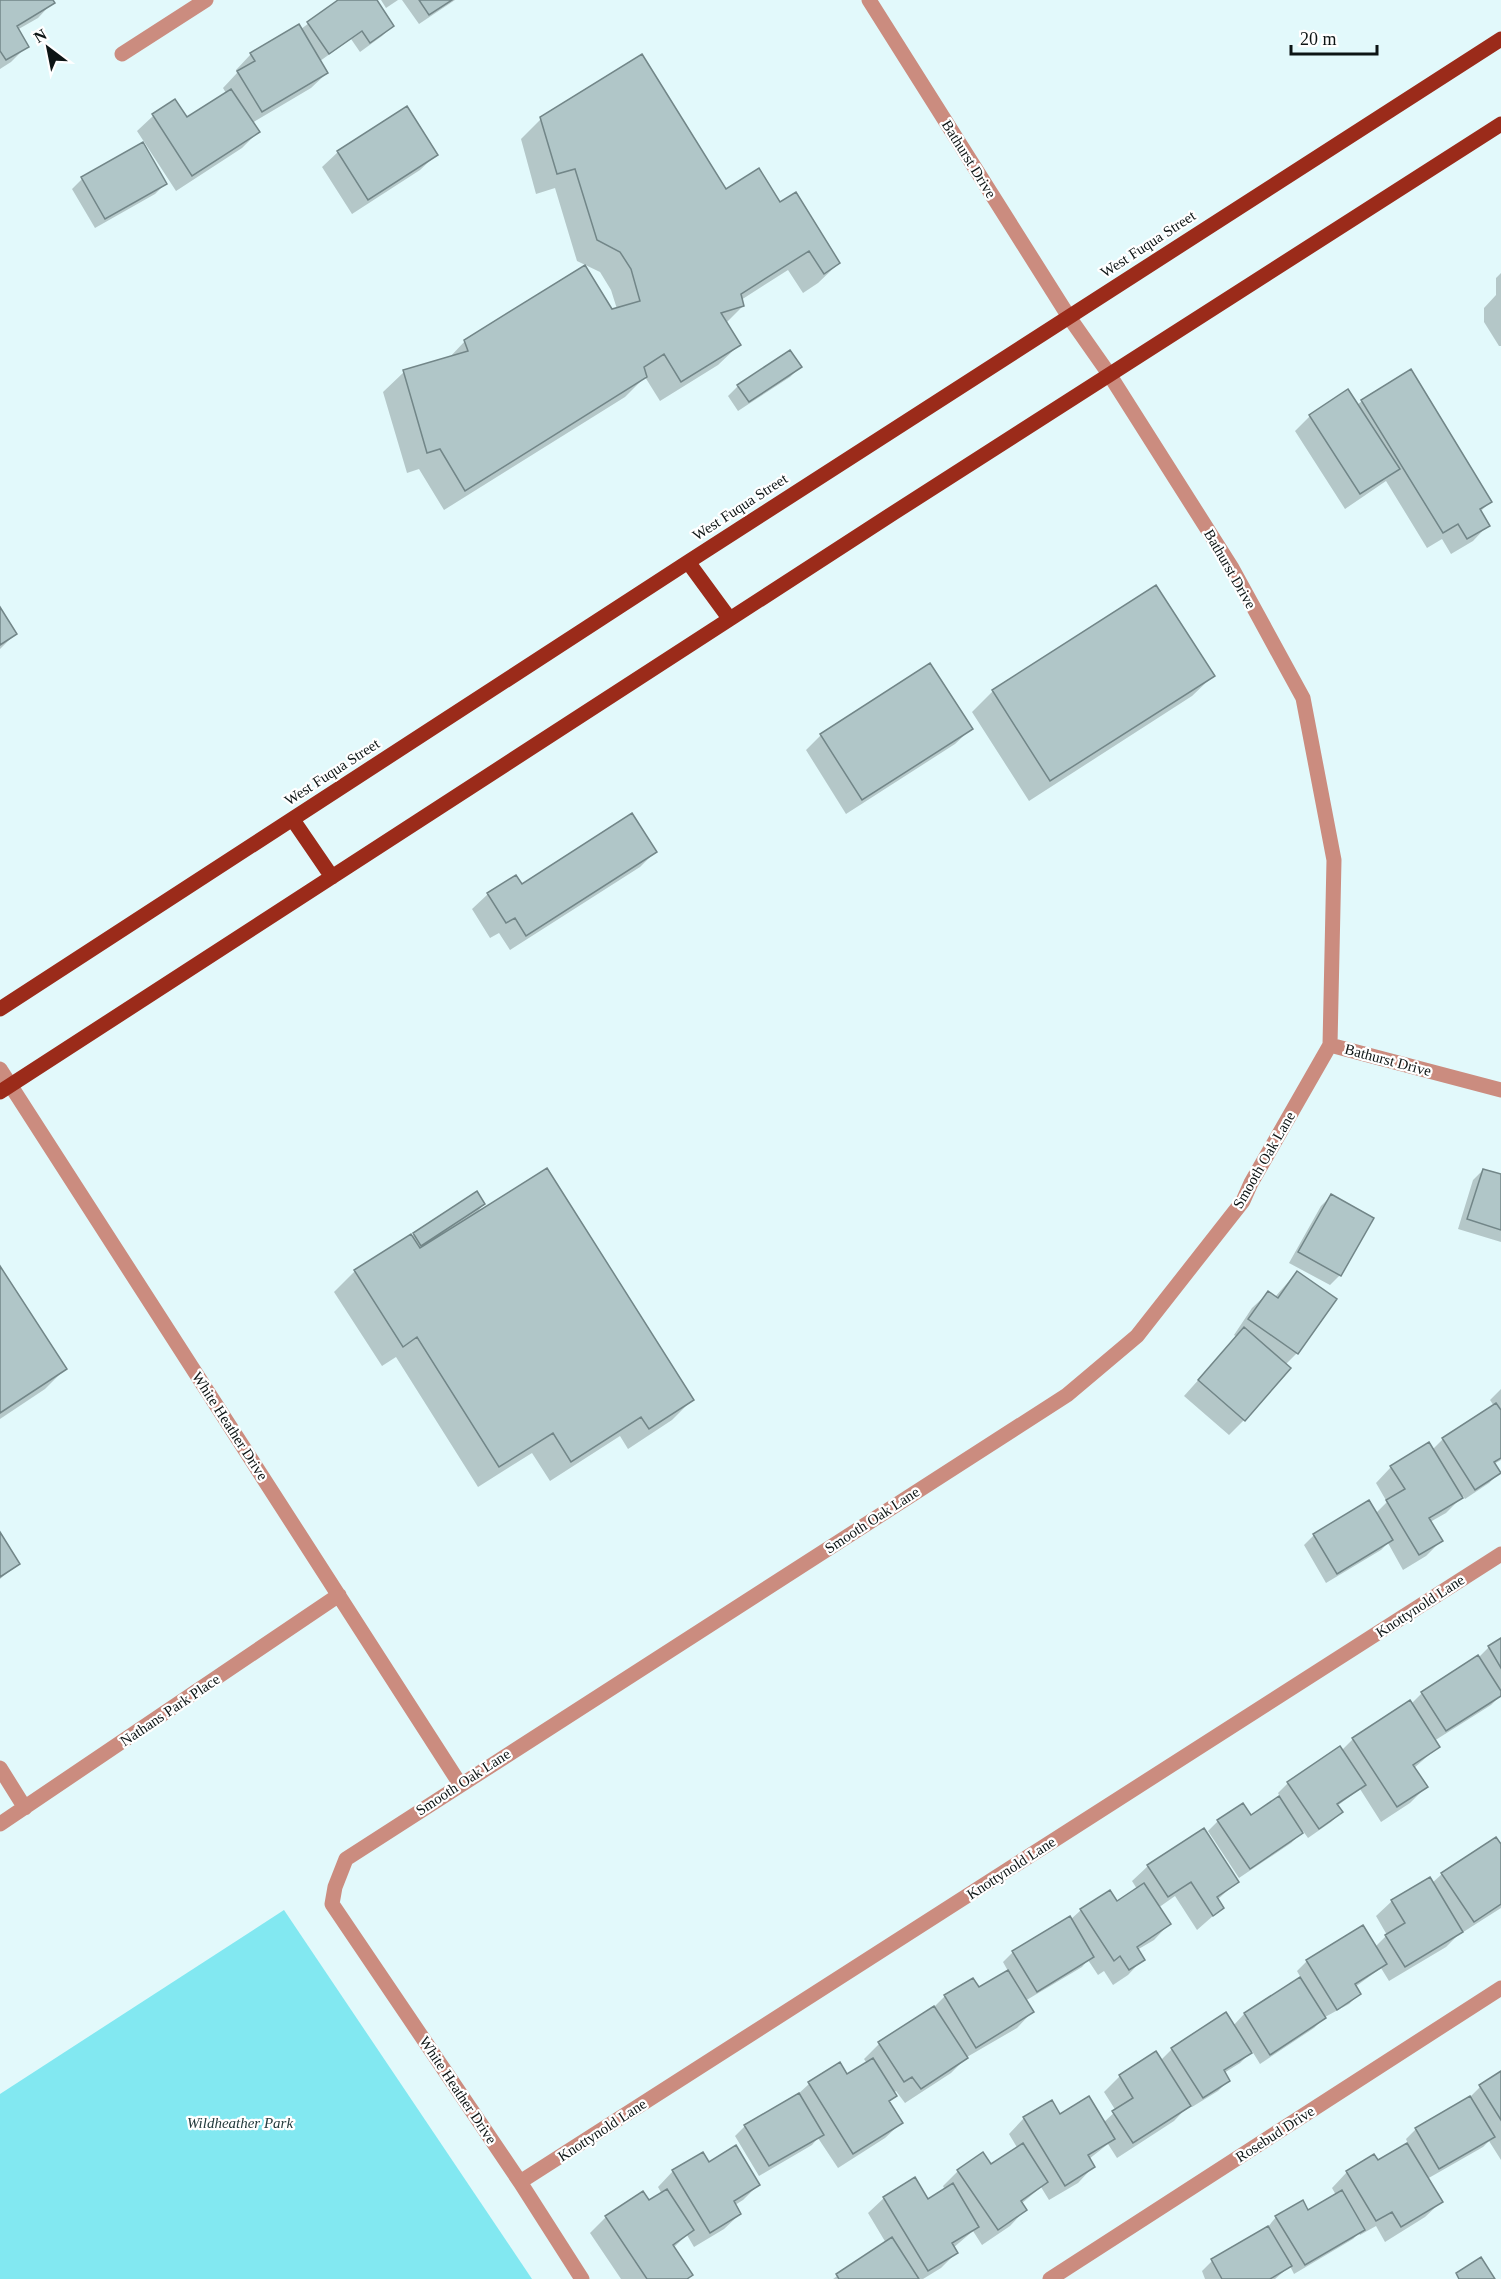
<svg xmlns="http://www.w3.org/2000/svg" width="1501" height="2279" font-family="Georgia,serif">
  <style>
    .green { fill: #82e8f1 }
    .shadow { fill: #0003 }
    .building { fill: #b0c6c8; stroke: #728688; stroke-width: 1.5 }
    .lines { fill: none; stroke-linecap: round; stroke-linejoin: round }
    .minor { stroke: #cb8c7f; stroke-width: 15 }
    .major { stroke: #9b2b1a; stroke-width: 15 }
    .labels { text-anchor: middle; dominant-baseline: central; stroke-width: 4.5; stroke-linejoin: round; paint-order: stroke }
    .street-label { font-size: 15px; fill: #0d1515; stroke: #fff }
    .park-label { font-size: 15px; font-style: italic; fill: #243b3d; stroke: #fff }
  </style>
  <rect width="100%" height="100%" fill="#e2f9fb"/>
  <path class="green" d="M284 1910 532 2279H0V2094Z"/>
  <path class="shadow" d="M0 0H52L53 2 38 18 17 30 27 46 11 62 0 69Z
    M340 0H375L392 26 382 36 360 52 351 39 320 61 327 73 311 88 252 123 258 132 242 148 176 191 137 131 153 116 175 101 186 119 226 93 223 88 237 73 236 70 251 54 301 29Z
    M381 0H398L386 8Z
    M402 0H455L419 24Z
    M407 108 436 155 420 170 352 214 322 167 338 152Z
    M541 119 726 191 779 204 839 263 818 283 803 293 788 270 741 300 743 306 726 323 739 345 718 365 660 401 645 377 625 397 444 510 419 469 407 473 383 392 404 372 448 359 465 341 617 309 611 290 600 272 577 261 555 188 536 194 521 139Z
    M82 179 165 184 155 194 95 228 72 189Z
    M1501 273V346H1499L1484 322V308L1496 295V278Z
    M800 367 790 377 738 411 728 396 738 386Z
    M1362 401 1490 502 1480 512 1488 525 1473 541 1451 554 1442 539 1427 548 1386 481 1345 509 1295 431 1310 416 1357 405Z
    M1156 587 1213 676 1192 696 1029 801 972 712 993 691Z
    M0 610 15 634 0 649Z
    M971 729 955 744 846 814 806 750 821 735Z
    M655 852 640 867 510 950 499 933 490 938 472 909 488 894Z
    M1483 1170 1501 1176V1242L1458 1229 1473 1180Z
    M476 1193 484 1204 474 1216 692 1400 672 1420 628 1449 620 1436 550 1481 532 1453 478 1487 396 1357 382 1366 334 1292 355 1271 411 1237Z
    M1331 1196 1340 1275 1330 1285 1289 1263 1321 1206Z
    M0 1269 65 1369 45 1389 0 1419Z
    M1297 1272V1353L1285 1365 1244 1420 1229 1435 1184 1396 1237 1337 1234 1335 1252 1308 1268 1293 1275 1297Z
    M1501 1389V1460L1494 1464 1499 1473 1489 1483 1465 1499 1463 1496 1446 1513 1430 1522 1441 1541 1426 1556 1403 1570 1388 1543 1381 1550 1326 1583 1304 1545 1314 1535 1368 1502 1375 1514 1387 1502 1376 1483 1391 1467 1432 1450 1443 1439 1494 1406 1490 1400Z
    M0 1535 19 1563 0 1579Z
    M1501 1640V1695L1491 1705 1434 1741 1438 1747 1414 1768 1426 1787 1410 1803 1381 1822 1360 1789 1337 1806 1341 1812 1331 1822 1308 1838 1303 1831 1291 1843 1239 1878 1208 1831 1218 1821 1250 1817 1280 1797 1278 1793 1288 1783 1341 1751 1353 1739 1411 1704 1422 1693 1478 1658 1489 1647Z
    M1501 1842V1908L1457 1936 1446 1947 1389 1981 1381 1968 1355 1987 1359 1994 1349 2004 1325 2017 1314 2028 1260 2064 1252 2051 1240 2063 1224 2073 1229 2080 1218 2091 1192 2107 1190 2104 1174 2121 1117 2158 1108 2144 1089 2159 1093 2167 1078 2183 1049 2200 1041 2187 1021 2204 1025 2210 1010 2226 982 2245 973 2231 953 2248 956 2253 941 2268 923 2279H833L886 2243 868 2213 884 2198 914 2179 928 2201 945 2190 943 2186 958 2171 991 2166 1018 2149 1009 2134 1024 2118 1060 2116 1103 2123 1116 2111 1104 2092 1120 2076 1155 2053 1160 2061 1172 2049 1226 2014 1233 2026 1244 2014 1301 1978 1297 1971 1307 1961 1375 1947 1387 1935 1376 1916 1392 1901 1432 1883 1442 1874Z
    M1148 1866 1237 1882 1217 1900 1222 1908 1197 1930 1175 1896 1158 1908 1169 1924 1154 1940 1137 1950 1143 1959 1128 1975 1113 1985 1104 1971 1098 1975 1088 1960 1082 1967 1025 2001 1032 2012 1017 2028 967 2057 951 2073 905 2103 896 2091 893 2093 895 2096 888 2103 901 2123 885 2138 838 2168 818 2138 812 2145 759 2176 735 2136 745 2126 797 2095 809 2084 847 2076 866 2062 864 2059 879 2044 933 2008 945 1996 978 1990 1008 1971 1003 1962 1013 1952 1070 1920 1081 1910 1117 1903 1137 1889 1132 1881Z
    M1501 2073V2160L1489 2141 1483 2147 1427 2179 1441 2202 1425 2217 1385 2242 1376 2226 1360 2235 1359 2233 1353 2239 1294 2274 1290 2266 1275 2279H1205L1202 2271 1212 2261 1267 2228 1276 2217 1308 2212 1336 2195 1332 2188 1347 2172 1377 2162 1408 2144 1406 2139 1416 2129 1467 2100 1480 2087Z
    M708 2164 758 2185 743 2200 735 2205 740 2214 724 2229 694 2247 687 2235 673 2248 687 2279H621L590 2233 606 2217 642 2193 648 2202 662 2194 658 2187 673 2171Z"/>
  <path class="building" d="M0 0H53L55 3 17 26 29 47 6 60 0 51Z
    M338 0H377L394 26 370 43 362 31 329 54 307 22Z
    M419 0H452L429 15Z
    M299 24 328 73 262 112 237 71 255 61 250 53Z
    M642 54 726 189 759 168 780 202 796 192 840 263 824 274 809 251 741 294 744 306 721 313 741 345 681 382 664 354 644 367 647 377 465 491 440 449 427 453 403 370 468 351 464 340 585 265 612 309 640 301 631 269 620 252 597 240 575 169 557 174 540 117Z
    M231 89 260 132 192 176 152 114 175 99 187 117Z
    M407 106 438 155 368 200 337 151Z
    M143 142 167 184 105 219 81 177Z
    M790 350 802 367 749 402 737 385Z
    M1411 369 1492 502 1480 509 1490 526 1467 539 1458 524 1443 533 1361 400Z
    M1348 389 1400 469 1360 494 1309 415Z
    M1156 585 1215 676 1050 781 992 690Z
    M0 607 17 634 0 645Z
    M930 663 973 729 862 800 820 734Z
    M632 813 657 852 526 936 515 918 506 923 487 893 516 875 522 884Z
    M547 1168 694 1400 649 1429 641 1417 571 1462 553 1433 499 1467 417 1337 403 1347 354 1270 411 1234 420 1248Z
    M1483 1169 1501 1174V1230L1467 1219Z
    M477 1191 485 1204 421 1246 413 1233Z
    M1331 1194 1374 1218 1341 1276 1298 1252Z
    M0 1266 67 1369 0 1413Z
    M1297 1271 1337 1299 1298 1354 1248 1319 1268 1291 1278 1298Z
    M1244 1327 1291 1368 1245 1421 1198 1380Z
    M1496 1403 1501 1410V1458L1494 1462 1501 1473 1475 1490 1442 1438Z
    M1429 1442 1463 1498 1429 1518 1443 1541 1419 1555 1386 1500 1405 1489 1390 1466Z
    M1369 1500 1393 1540 1337 1574 1313 1534Z
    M0 1532 20 1564 0 1577Z
    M1501 1638V1668L1488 1646Z
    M1478 1655 1501 1691V1696L1446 1731 1421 1692Z
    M1410 1700 1440 1747 1413 1765 1428 1787 1397 1807 1352 1738Z
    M1340 1746 1366 1785 1337 1804 1343 1812 1319 1829 1287 1782Z
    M1279 1796 1303 1833 1250 1869 1217 1820 1243 1803 1251 1815Z
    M1204 1828 1239 1882 1217 1897 1224 1908 1213 1916 1191 1882 1168 1897 1147 1865Z
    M1496 1837 1501 1844V1904L1474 1922 1441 1873Z
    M1430 1877 1463 1932 1405 1967 1385 1935 1405 1923 1391 1900Z
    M1144 1883 1171 1924 1137 1947 1145 1960 1129 1970 1120 1956 1114 1961 1080 1909 1110 1890 1117 1901Z
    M1070 1916 1094 1957 1037 1992 1012 1951Z
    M1363 1925 1387 1964 1355 1984 1361 1994 1337 2010 1306 1960Z
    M1008 1970 1034 2012 976 2048 944 1995 973 1978 979 1987Z
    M1300 1977 1326 2018 1270 2055 1244 2013Z
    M934 2006 968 2058 921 2089 912 2077 904 2082 878 2042Z
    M1226 2012 1252 2053 1224 2070 1230 2081 1203 2098 1171 2048Z
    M1156 2051 1191 2106 1133 2143 1112 2111 1133 2098 1119 2075Z
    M873 2058 897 2096 889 2101 903 2123 853 2154 808 2082 840 2062 847 2074Z
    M1501 2071V2120L1479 2085Z
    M799 2093 824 2135 769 2166 744 2125Z
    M1089 2096 1115 2139 1088 2155 1095 2167 1065 2186 1023 2117 1052 2100 1060 2114Z
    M1470 2096 1495 2137 1439 2169 1415 2128Z
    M1023 2143 1048 2182 1021 2201 1027 2210 998 2230 957 2170 983 2152 991 2164Z
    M1407 2143 1443 2202 1401 2227 1392 2212 1376 2221 1346 2171 1374 2154 1378 2160Z
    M736 2145 760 2185 734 2201 741 2214 710 2233 672 2170 703 2152 709 2162Z
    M915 2177 928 2199 953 2183 979 2227 952 2243 958 2253 928 2271 883 2197Z
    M667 2189 694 2230 673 2245 693 2275 687 2279H647L605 2216 643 2191 649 2200Z
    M1342 2190 1365 2230 1305 2265 1275 2216 1303 2200 1308 2210Z
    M1268 2226 1292 2266 1270 2279H1222L1211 2259Z
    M892 2237 919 2279H839L836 2274Z
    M1481 2257 1495 2279H1459L1456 2273Z"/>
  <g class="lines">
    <path class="minor" d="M122 54 206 0
      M1330 1045 1501 1090
      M0 1069 460 1784
      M0 1768 25 1808
      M0 1824 339 1595
      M520 2182 1501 1554
      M582 2279 520 2182 332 1904 335 1887 346 1859 1067 1395 1137 1336 1243 1201 1251 1183 1330 1045 1334 860 1303 698 1232 568 1109 374 1069 317 869 0
      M1050 2279 1501 1988"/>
    <path class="major" d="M688 562 729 618
      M293 820 332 877
      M0 1009 688 562 1501 39
      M0 1092 895 512 1501 124"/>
  </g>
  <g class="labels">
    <g class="street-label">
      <text transform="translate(969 159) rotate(58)">Bathurst Drive</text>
      <text transform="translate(1148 244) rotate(-33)">West Fuqua Street</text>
      <text transform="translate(740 507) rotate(-33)">West Fuqua Street</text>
      <text transform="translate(1230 569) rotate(60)">Bathurst Drive</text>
      <text transform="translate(332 772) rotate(-33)">West Fuqua Street</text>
      <text transform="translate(1388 1060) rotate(15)">Bathurst Drive</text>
      <text transform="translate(1264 1160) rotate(-60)">Smooth Oak Lane</text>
      <text transform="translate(230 1426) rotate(57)">White Heather Drive</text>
      <text transform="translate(872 1520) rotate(-33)">Smooth Oak Lane</text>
      <text transform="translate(1420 1606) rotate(-33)">Knottynold Lane</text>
      <text transform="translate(170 1710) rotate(-34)">Nathans Park Place</text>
      <text transform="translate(463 1782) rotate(-33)">Smooth Oak Lane</text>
      <text transform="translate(1011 1868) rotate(-33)">Knottynold Lane</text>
      <text transform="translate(458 2090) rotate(56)">White Heather Drive</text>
      <text transform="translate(602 2130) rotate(-33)">Knottynold Lane</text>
      <text transform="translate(1275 2134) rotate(-33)">Rosebud Drive</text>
    </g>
    <g class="park-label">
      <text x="240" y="2123">Wildheather Park</text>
    </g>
  </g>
  <g transform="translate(48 48) rotate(328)" stroke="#ffffff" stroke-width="4.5" paint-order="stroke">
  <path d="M0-4.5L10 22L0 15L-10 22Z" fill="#0d1515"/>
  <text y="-9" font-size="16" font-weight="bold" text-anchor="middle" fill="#0d1515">N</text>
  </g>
  <path d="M1291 45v9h86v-9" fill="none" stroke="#0d1515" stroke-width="3"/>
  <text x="1300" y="45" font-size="18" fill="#0d1515" stroke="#ffffff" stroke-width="4.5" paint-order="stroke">20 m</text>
</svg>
